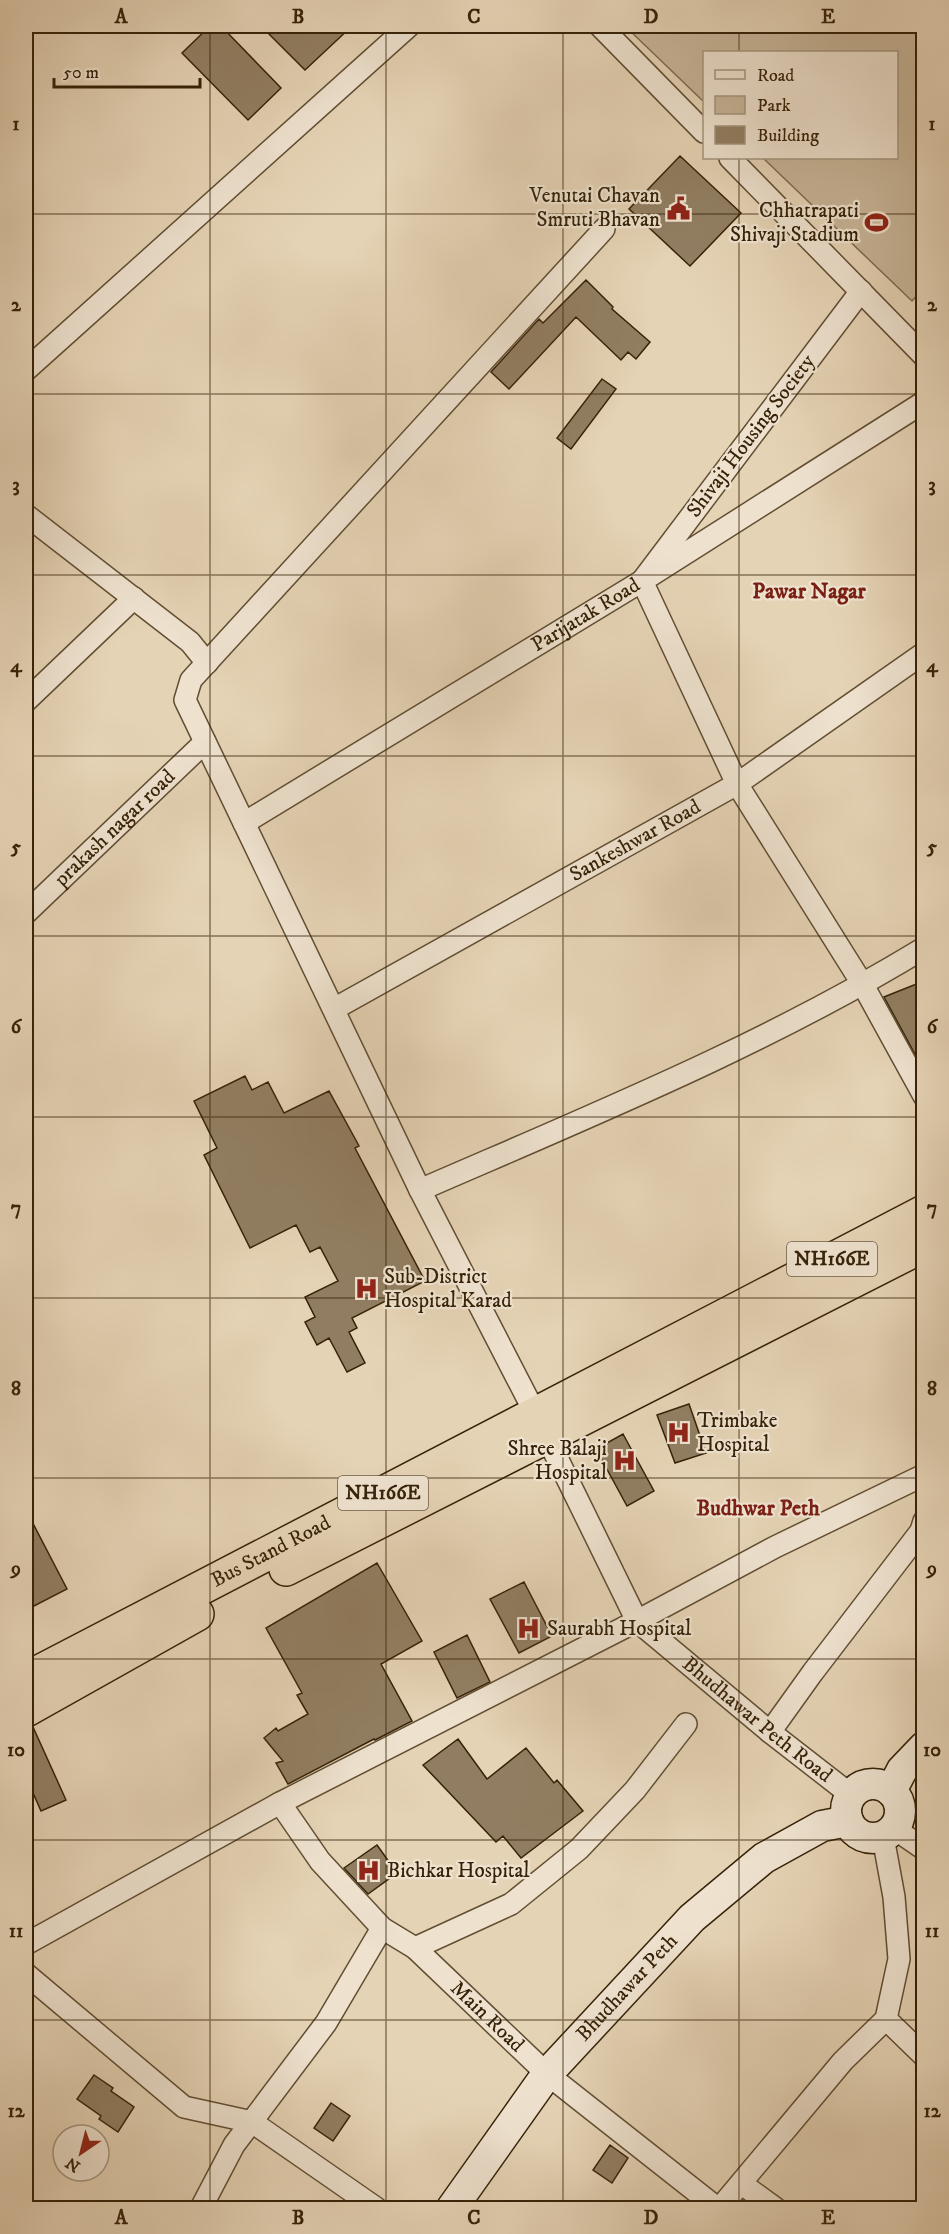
<svg xmlns="http://www.w3.org/2000/svg" width="949" height="2234" font-family="'IM FELL DW Pica',serif">
  <style>
    .green { fill: #c7b598; stroke: #7e6c50; stroke-width: 1.5 }
    .building { fill: #917e62; stroke: #362208; stroke-width: 1.5 }
    .lines { fill: none; stroke-linecap: round; stroke-linejoin: round }
    .street-casing { stroke: #624e33; stroke-width: 24 }
    .secondary-casing { stroke: #362208; stroke-width: 33 }
    .highway-casing { stroke: #362208; stroke-width: 36 }
    .street { stroke: #eee2cf; stroke-width: 21 }
    .secondary { stroke: #eee2cf; stroke-width: 30 }
    .highway { stroke: #e5d3b5; stroke-width: 33 }
    .grid { fill: none; stroke: #362208; stroke-width: 1.5; stroke-opacity: 0.55 }
    .labels { text-anchor: middle; dominant-baseline: central; stroke-width: 4.5; stroke-linejoin: round; paint-order: stroke }
    .shield { fill: #eee2cf; stroke: #6d5c44; stroke-width: 1.5 }
    .shield-label { font-size: 20px; font-weight: bold; fill: #362208 }
    .poi-label { font-size: 21px; fill: #362208; stroke: #eee2cf; text-anchor: start }
    .street-label { font-size: 21px; fill: #362208; stroke: #eee2cf }
    .neighbourhood-label { font-size: 22px; font-weight: bold; fill: #7a1f14; stroke: #eee2cf }
    .neatline { fill: none; stroke: #362208; stroke-width: 2 }
    .grid-label { font-size: 20px; text-anchor: middle; font-weight: bold; fill: #362208 }
  </style>
  <rect width="100%" height="100%" fill="#e5d3b5"/>
  <filter id="stains"><feTurbulence type="fractalNoise" baseFrequency=".00333" numOctaves="4"/><feColorMatrix values="0 0 0 0 .2 0 0 0 0 .09 0 0 0 0 .02 0 0 0 .5 -.17"/></filter>
  <radialGradient id="worn" r=".72"><stop offset=".6" stop-color="#630" stop-opacity="0"/><stop offset="1" stop-color="#630" stop-opacity=".3"/></radialGradient>
  <path class="green" d="M625 26H923V289L912 301 763 158H896V52H704V102Z"/>
  <path class="building" d="M210 26H221L281 88 248 120 182 53Z
    M261 26H352L305 70Z
    M680 156 741 213 690 266 629 209Z
    M586 280 613 307 612 309 650 342 636 359 628 352 621 360 576 317 509 389 491 372 539 319 543 323Z
    M602 379 616 389 571 449 557 438Z
    M919 983 924 993V1053L916 1056 884 997Z
    M245 1076 252 1090 268 1082 284 1113 329 1091 359 1146 355 1148 425 1281 352 1318 357 1328 349 1332 365 1363 347 1372 329 1338 317 1345 305 1322 315 1317 305 1297 338 1281 320 1247 310 1252 296 1225 250 1248 204 1155 217 1148 194 1101Z
    M689 1404 706 1453 675 1463 657 1415Z
    M623 1434 654 1491 627 1506 596 1449Z
    M26 1510 67 1589 34 1606 26 1591Z
    M377 1563 422 1641 381 1664 412 1721 375 1740 374 1739 288 1784 276 1763 283 1761 264 1738 276 1728 278 1731 308 1714 297 1695 302 1693 266 1628Z
    M524 1582 552 1636 519 1653 490 1599Z
    M467 1635 490 1682 457 1698 434 1652Z
    M33 1727 66 1800 41 1811 26 1777V1729Z
    M458 1739 487 1779 526 1748 554 1783 557 1780 583 1811 521 1858 503 1836 496 1842 423 1765Z
    M377 1845 397 1873 368 1894 344 1868Z
    M94 2075 113 2088 111 2091 134 2107 118 2132 99 2119 101 2116 77 2099Z
    M331 2103 350 2116 333 2141 314 2128Z
    M610 2145 628 2158 612 2183 593 2170Z"/>
  <g class="lines">
    <defs>
      <g id="street">
        <path d="M600 26 704 132"/>
        <path d="M730 158 924 356"/>
        <path id="s1" d="M604 229 191 680 185 700 420 1190 535 1413 637 1621 770 1732 851 1795"/>
        <path d="M861 291 642 581 737 784 863 985 924 1096"/>
        <path d="M26 370 409 26"/>
        <path d="M26 515 190 642 207 663"/>
        <path d="M26 701 134 598"/>
        <path id="s2" d="M244 823 642 581 924 402"/>
        <path id="s3" d="M26 913 205 742"/>
        <path id="s4" d="M334 1009 737 784 924 653"/>
        <path d="M420 1190C590 1116 765 1045 924 948"/>
        <path d="M770 1732 813 1672 921 1531 924 1521"/>
        <path id="s5" d="M280 1803 320 1861 382 1928 415 1948 547 2074 717 2208"/>
        <path d="M895 1829 924 1849"/>
        <path d="M26 1944 280 1803 637 1621 775 1547 924 1475"/>
        <path d="M415 1948 511 1904 579 1849 635 1790 686 1724"/>
        <path d="M26 1974 184 2107 252 2122 376 2208"/>
        <path d="M886 2019 924 2056"/>
        <path d="M742 2184 775 2208"/>
        <path d="M201 2208 234 2145 326 2023 382 1928"/>
        <path d="M720 2208 843 2061 886 2019 899 1959 894 1897 883 1837"/>
      </g>
      <g id="secondary">
        <circle cx="873" cy="1811" r="27"/>
        <path d="M891 1791 902 1770 924 1747"/>
        <path id="s6" d="M452 2208 547 2074 692 1918 764 1858 822 1826 848 1821"/>
      </g>
      <g id="highway">
        <path d="M286 1569 924 1245"/>
        <path id="s7" d="M26 1679 924 1212"/>
        <path d="M26 1710 197 1614"/>
      </g>
    </defs>
    <use href="#street" class="street-casing"/>
    <use href="#secondary" class="secondary-casing"/>
    <use href="#highway" class="highway-casing"/>
    <use href="#street" class="street"/>
    <use href="#secondary" class="secondary"/>
    <use href="#highway" class="highway"/>
  </g>
  <path class="grid" d="M210 26V2208M386 26V2208M563 26V2208M739 26V52M739 158V2208M26 214H924M26 394H924M26 575H924M26 756H924M26 936H924M26 1117H924M26 1298H924M26 1478H924M26 1659H924M26 1840H924M26 2020H924"/>
  <defs>
    <symbol id="civic-bare" viewBox="-9 -9 18 18"><path d="M-.6-6.5H3V-4.5H.6V-3L4-1V1h2V6H-6V1h2V-1L-.6-3ZM-1.2 2.5V6h2.4V2.5Z" fill="#8f2418" stroke="#eee2cf" stroke-width="2.5" paint-order="stroke"/></symbol>
    <symbol id="stadium-bare" viewBox="-9 -9 18 18"><path d="M0-5a6.5 5 0 1 0 0 10a6.5 5 0 1 0 0-10ZM-3.5-1.8h7v3.6h-7Z" fill="#8f2418" stroke="#eee2cf" stroke-width="2.5" paint-order="stroke"/></symbol>
    <symbol id="hospital-bare" viewBox="-9 -9 18 18"><path d="M-5-5h3v3.5h4V-5h3V5h-3V1.5h-4V5h-3Z" fill="#8f2418" stroke="#eee2cf" stroke-width="2.5" paint-order="stroke"/></symbol>
  </defs>
  <g fill-rule="evenodd">
    <use href="#civic-bare" x="662" y="192" width="33" height="33"/>
    <use href="#stadium-bare" x="860" y="206" width="33" height="33"/>
    <use href="#hospital-bare" x="350" y="1272" width="33" height="33"/>
    <use href="#hospital-bare" x="662" y="1416" width="33" height="33"/>
    <use href="#hospital-bare" x="608" y="1444" width="33" height="33"/>
    <use href="#hospital-bare" x="512" y="1612" width="33" height="33"/>
    <use href="#hospital-bare" x="352" y="1854" width="33" height="33"/>
  </g>
  <g class="labels">
    <g class="shield">
      <rect x="787" y="1242" width="90" height="34" rx="4.5"/>
      <rect x="338" y="1476" width="90" height="34" rx="4.5"/>
    </g>
    <g class="shield-label">
      <text x="832" y="1259">NH166E</text>
      <text x="383" y="1493">NH166E</text>
    </g>
    <g class="poi-label">
      <text x="660" y="196" text-anchor="end">Venutai Chavan<tspan x="660" dy="24">Smruti Bhavan</tspan></text>
      <text x="859" y="211" text-anchor="end">Chhatrapati<tspan x="859" dy="24">Shivaji Stadium</tspan></text>
      <text x="384" y="1277">Sub-District<tspan x="384" dy="24">Hospital Karad</tspan></text>
      <text x="697" y="1421">Trimbake<tspan x="697" dy="24">Hospital</tspan></text>
      <text x="607" y="1449" text-anchor="end">Shree Balaji<tspan x="607" dy="24">Hospital</tspan></text>
      <text x="547" y="1629">Saurabh Hospital</text>
      <text x="387" y="1871">Bichkar Hospital</text>
    </g>
    <g class="street-label">
      <text transform="translate(751 436) rotate(-53)">Shivaji Housing Society</text>
      <text stroke="none"><textPath href="#s2" startOffset="400">Parijatak Road</textPath></text>
      <text stroke="none"><textPath href="#s3" startOffset="123">prakash nagar road</textPath></text>
      <text stroke="none"><textPath href="#s4" startOffset="345">Sankeshwar Road</textPath></text>
      <text stroke="none"><textPath href="#s7" startOffset="276">Bus Stand Road</textPath></text>
      <text stroke="none"><textPath href="#s1" startOffset="1814">Bhudhawar Peth Road</textPath></text>
      <text stroke="none"><textPath href="#s6" startOffset="282">Bhudhawar Peth</textPath></text>
      <text stroke="none"><textPath href="#s5" startOffset="300">Main Road</textPath></text>
    </g>
    <g class="neighbourhood-label">
      <text x="809" y="591">Pawar Nagar</text>
      <text x="758" y="1508">Budhwar Peth</text>
    </g>
  </g>
  <rect width="949" height="2234" fill="none" stroke="#e5d3b5" stroke-width="66"/>
  <rect x="703" y="51" width="195" height="108" fill="#eee2cf" stroke="#a4957f" stroke-width="1.5"/>
  <rect x="715" y="70" width="30" height="9" fill="#eee2cf" stroke="#a4957f" stroke-width="1.5"/>
  <text x="757" y="81" font-size="18" fill="#362208">Road</text>
  <rect x="715" y="96" width="30" height="18" fill="#c7b598" stroke="#a4957f" stroke-width="1.5"/>
  <text x="757" y="111" font-size="18" fill="#362208">Park</text>
  <rect x="715" y="126" width="30" height="18" fill="#917e62" stroke="#a4957f" stroke-width="1.5"/>
  <text x="757" y="141" font-size="18" fill="#362208">Building</text>
  <g transform="translate(81 2153) rotate(215)"><circle r="28" fill="#eee2cf" stroke="#a4957f" stroke-width="1.5"/>
  <path d="M0-4.5L10 22L0 15L-10 22Z" fill="#8f2418"/>
  <text y="-9" font-size="16" font-weight="bold" text-anchor="middle" fill="#362208">N</text>
  </g>
  <path d="M54 78v9h146v-9" fill="none" stroke="#362208" stroke-width="3"/>
  <text x="63" y="78" font-size="18" fill="#362208" stroke="#eee2cf" stroke-width="4.5" paint-order="stroke">50 m</text>
  <rect x="33" y="33" width="883" height="2168" class="neatline"/>
  <g class="grid-label">
    <text x="121" y="23">A</text>
    <text x="298" y="23">B</text>
    <text x="474" y="23">C</text>
    <text x="651" y="23">D</text>
    <text x="828" y="23">E</text>
    <text x="16" y="130">1</text>
    <text x="932" y="130">1</text>
    <text x="16" y="311">2</text>
    <text x="932" y="311">2</text>
    <text x="16" y="491">3</text>
    <text x="932" y="491">3</text>
    <text x="16" y="672">4</text>
    <text x="932" y="672">4</text>
    <text x="16" y="853">5</text>
    <text x="932" y="853">5</text>
    <text x="16" y="1033">6</text>
    <text x="932" y="1033">6</text>
    <text x="16" y="1214">7</text>
    <text x="932" y="1214">7</text>
    <text x="16" y="1395">8</text>
    <text x="932" y="1395">8</text>
    <text x="16" y="1575">9</text>
    <text x="932" y="1575">9</text>
    <text x="16" y="1756">10</text>
    <text x="932" y="1756">10</text>
    <text x="16" y="1937">11</text>
    <text x="932" y="1937">11</text>
    <text x="16" y="2117">12</text>
    <text x="932" y="2117">12</text>
    <text x="121" y="2224">A</text>
    <text x="298" y="2224">B</text>
    <text x="474" y="2224">C</text>
    <text x="651" y="2224">D</text>
    <text x="828" y="2224">E</text>
  </g>
  <rect width="100%" height="100%" filter="url(#stains)"/>
  <rect width="100%" height="100%" fill="url(#worn)"/>
</svg>
